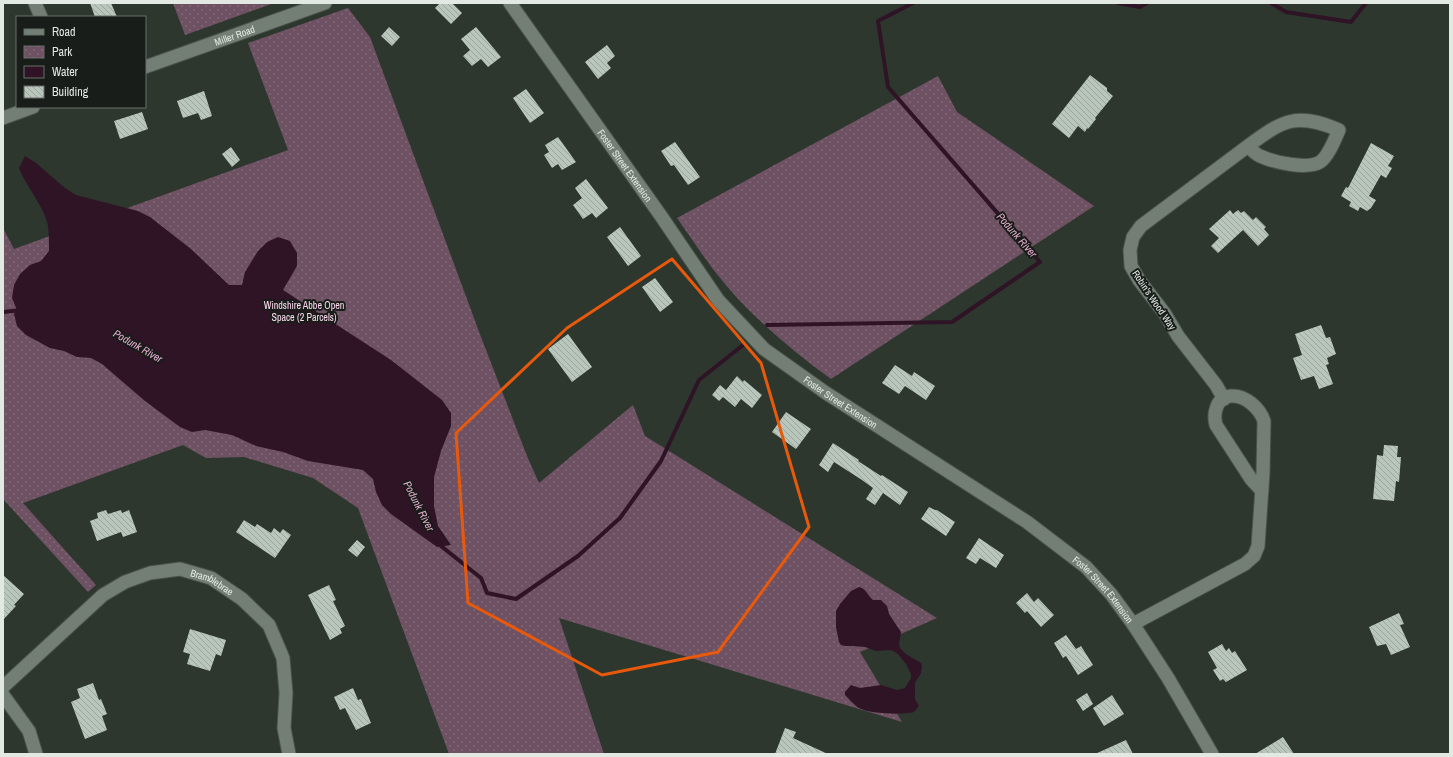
<svg xmlns="http://www.w3.org/2000/svg" width="1453" height="757" font-family="'Archivo Narrow',sans-serif">
  <style>
    .park { fill: url(#park-dots) }
    .water { fill: #2f1426 }
    .lines { fill: none; stroke-linecap: round; stroke-linejoin: round }
    .stream { stroke: #2f1426; stroke-width: 4 }
    .building { fill: url(#building-back-hatch) }
    .minor-casing { stroke: #4a534b; stroke-width: 15 }
    .minor { stroke: #737f74; stroke-width: 13 }
    .marked { fill: none; stroke: #e8590c; stroke-width: 3; stroke-linejoin: round }
    .labels { text-anchor: middle; dominant-baseline: central; stroke-width: 4; stroke-linejoin: round; paint-order: stroke }
    .street-label { font-size: 10px; fill: #e2e9e3; stroke: #181d19 }
    .park-label { font-size: 10px; fill: #fdd8ee; stroke: #181d19 }
    .water-label { font-size: 11px; font-style: italic; fill: #e6accf; stroke: #181d19 }
  </style>
  <defs>
    <pattern id="park-dots" width="8" height="8" patternUnits="userSpaceOnUse"><rect width="8" height="8" fill="#6e5162"/><path d="M2 2h.1M6 6h.1" fill="none" stroke="#826a78" stroke-width="1.8" stroke-linecap="round"/></pattern>
    <pattern id="building-back-hatch" width="6" height="6" patternUnits="userSpaceOnUse"><rect width="6" height="6" fill="#b9c6bb"/><path d="M-1 5l2 2M0 0l6 6M5-1l2 2" fill="none" stroke="#9ca69d"/></pattern>
  </defs>
  <rect width="100%" height="100%" fill="#2d372e"/>
  <path class="park" d="M173 3H274L185 35Z
    M348 8 370 37 481 337 527 456 539 483 633 405 645 436 937 618 860 652 902 722 559 618 604 754H449L358 508 313 478 244 457 206 458 183 445 23 503 96 585 88 592 3 499V228L14 249 288 150 248 43Z
    M938 76 957 112 1094 206 831 379C789 348 749 315 716 273 702 255 690 236 677 218Z"/>
  <path class="water" d="M25 156 36 163 65 188 76 195 138 211 150 217 191 249 229 285H242L245 272 258 251 267 242 278 237 290 241 297 253V266L283 290 391 360 442 400 451 413V426L441 451 434 477V506L438 526 451 545 437 547 391 514 382 505 376 492 373 479 363 470 308 461 283 452 256 446 232 435 205 430 192 432 180 427 145 401 102 364 91 358 77 357 64 351 50 348 26 335 17 326 14 314 17 310 12 298 14 285 20 274 30 265 41 261 49 251C49 243 49 234 48 226 45 208 26 186 19 168Z
    M859 587C867 589 867 595 873 600H881L887 606 889 614 901 632 899 644 900 648 906 654 921 663 922 666 921 673 915 683V699L919 706 914 712C903 715 869 714 859 708 854 705 849 699 845 695V692L851 685 860 688 881 685 897 690 905 688 911 678V674L906 664 898 654 891 650 876 651 865 647 852 646H845L841 645 839 642 836 627V611L840 604 851 591Z"/>
  <g class="lines">
    <path class="stream" d="M1118 3 1140 7 1147 3
      M1271 3 1286 12 1351 22 1366 3
      M3 312 22 310
      M767 325 952 322 1040 262 888 87 878 21 913 3
      M439 542 441 546 481 578 487 593 516 599 578 556 620 518 661 461 699 380 743 345"/>
  </g>
  <path class="building" d="M90 3H111L117 17H95Z
    M440 3H452L462 13 451 24 435 8Z
    M389 27 400 37 392 46 381 36Z
    M476 27 501 57 488 67 481 59 472 66 463 56 470 50 461 39Z
    M607 45 615 56 607 63 611 68 598 79 585 62Z
    M1090 75 1107 88V91L1113 96 1095 118 1096 119 1088 129 1087 128 1085 132 1078 126 1069 138 1052 124Z
    M526 89 544 113 530 123 513 98Z
    M204 91 212 116 201 120 198 113 183 118 177 101Z
    M142 112 148 129 120 139 114 121Z
    M558 137 576 162 562 170 558 164 552 168 544 155 549 152 545 145Z
    M675 142 700 177 688 185 674 165 671 166 661 151Z
    M1371 143 1394 156 1388 166 1392 168 1386 178 1381 175 1369 196 1376 200 1371 208 1367 211 1360 207 1358 211 1349 206 1351 202 1341 196 1346 187 1348 188Z
    M231 147 240 160 232 167 222 154Z
    M586 179 608 208 596 218 592 213 583 219 573 205 582 198 575 188Z
    M1230 210 1233 214 1238 210 1241 213 1244 211 1253 220 1256 217 1266 227 1264 229 1269 235 1258 246 1243 230 1218 253 1211 246 1219 238 1209 229Z
    M620 227 641 256 628 266 607 237Z
    M655 278 673 302 660 312 642 287Z
    M1321 325 1326 338 1330 337 1336 354 1327 358 1329 364 1326 365 1333 384 1319 389 1314 376 1301 380 1293 358 1302 355 1295 334Z
    M568 334 592 367 572 382 548 349Z
    M895 365 912 376 914 372 935 386 926 400 905 386 899 394 882 383Z
    M737 376 743 382 744 380 762 395 752 408 741 399 735 407 723 397 719 401 712 395 720 385 726 390Z
    M786 412 811 429 796 449 772 432Z
    M833 443 859 460 858 461 881 476 882 475 908 492 900 505 883 493 875 505 866 499 873 488 862 480 834 462 828 472 819 465Z
    M1384 445 1398 446 1397 457H1401L1399 482 1396 481 1394 501 1373 499 1377 455 1383 456Z
    M929 507 935 510H937L955 522 946 536 921 519Z
    M106 510 108 514 121 510 122 513 129 510 137 532 123 537 121 532 97 541 90 521 98 518 97 513Z
    M244 520 255 527 257 524 271 533 274 528 280 533 283 529 291 535 275 558 236 532Z
    M979 538 1004 555 996 568 980 558 976 564 966 558Z
    M357 540 365 547 357 557 348 550Z
    M3 575 24 594 14 605 16 606 3 620Z
    M329 585 336 600 333 601 345 626 340 629 342 633 330 640 308 595Z
    M1027 593 1034 602 1038 598 1054 615 1041 627 1027 611 1025 613 1016 603Z
    M1399 613 1404 624 1400 625 1410 647 1391 655 1386 644 1377 646 1369 627Z
    M190 629 226 640 221 656 216 654 210 671 187 664 190 654 183 652Z
    M1066 635 1076 649 1081 646 1093 665 1078 675 1066 656 1063 658 1054 643Z
    M1222 644 1226 651 1229 648 1232 653 1235 651 1247 670 1226 682 1223 679 1220 681 1213 670 1217 668 1208 652Z
    M93 683 99 700 101 699 107 714 102 716 107 730 85 739 71 702 80 698 77 689Z
    M353 688 358 700 361 699 371 723 356 730 345 708 340 710 334 697Z
    M1087 693 1093 704 1083 711 1076 700Z
    M1112 695 1124 714 1104 726 1093 708Z
    M785 728 796 732 793 738 828 754H775Z
    M1283 737 1294 754H1255Z
    M1126 740 1133 754H1095Z"/>
  <g class="lines">
    <defs>
      <g id="minor">
        <path d="M35 3 41 17"/>
        <path id="s1" d="M510 3 661 216 718 300 764 349 826 393 1027 522 1086 567 1111 594 1133 624 1168 678 1212 754"/>
        <path id="s2" d="M145 67 325 3"/>
        <path d="M3 118 33 107"/>
        <path d="M1224 399 1216 385 1178 336 1165 314 1139 280 1131 266 1130 250 1133 237 1141 226 1248 146C1283 120 1296 112 1339 130 1335 139 1328 157 1320 162 1307 170 1273 162 1260 156 1255 154 1251 149 1248 146"/>
        <path d="M1133 624 1245 564 1254 556 1258 546 1263 473 1264 421C1260 409 1246 395 1231 396 1216 397 1213 414 1216 425L1251 479 1262 491"/>
        <path id="s3" d="M3 687 103 595 125 582 150 573 180 569 211 578 242 599 269 625 283 658 286 693 284 728 289 754"/>
        <path d="M3 695 29 731 36 754"/>
      </g>
    </defs>
    <use href="#minor" class="minor-casing"/>
    <use href="#minor" class="minor"/>
  </g>
  <path class="marked" d="M672 259 761 363 809 527 718 652 602 675 468 603 456 433 567 328Z"/>
  <g class="labels">
    <g class="street-label">
      <text stroke="none"><textPath href="#s2" startOffset="95">Miller Road</textPath></text>
      <text stroke="none"><textPath href="#s1" startOffset="199">Foster Street Extension</textPath></text>
      <text transform="translate(1154 300) rotate(56)">Robin's Wood Way</text>
      <text stroke="none"><textPath href="#s1" startOffset="523">Foster Street Extension</textPath></text>
      <text stroke="none"><textPath href="#s3" startOffset="253">Bramblebrae</textPath></text>
      <text stroke="none"><textPath href="#s1" startOffset="847">Foster Street Extension</textPath></text>
    </g>
    <g class="park-label">
      <text x="304" y="305">Windshire Abbe Open<tspan x="304" dy="12">Space (2 Parcels)</tspan></text>
    </g>
    <g class="water-label">
      <text transform="translate(1017 235) rotate(49)">Podunk River</text>
      <text transform="translate(138 346) rotate(30)">Podunk River</text>
      <text transform="translate(419 506) rotate(63)">Podunk River</text>
    </g>
  </g>
  <rect width="1453" height="757" fill="none" stroke="#e2e9e3" stroke-width="8"/>
  <rect x="16" y="16" width="130" height="92" fill="#181d19" stroke="#696f6a"/>
  <rect x="24" y="29" width="20" height="6" fill="#737f74" stroke="#696f6a"/>
  <text x="52" y="36" font-size="12" fill="#e2e9e3">Road</text>
  <rect x="24" y="46" width="20" height="12" fill="url(#park-dots)" stroke="#696f6a"/>
  <text x="52" y="56" font-size="12" fill="#e2e9e3">Park</text>
  <rect x="24" y="66" width="20" height="12" fill="#2f1426" stroke="#696f6a"/>
  <text x="52" y="76" font-size="12" fill="#e2e9e3">Water</text>
  <rect x="24" y="86" width="20" height="12" fill="url(#building-back-hatch)" stroke="#696f6a"/>
  <text x="52" y="96" font-size="12" fill="#e2e9e3">Building</text>
</svg>
